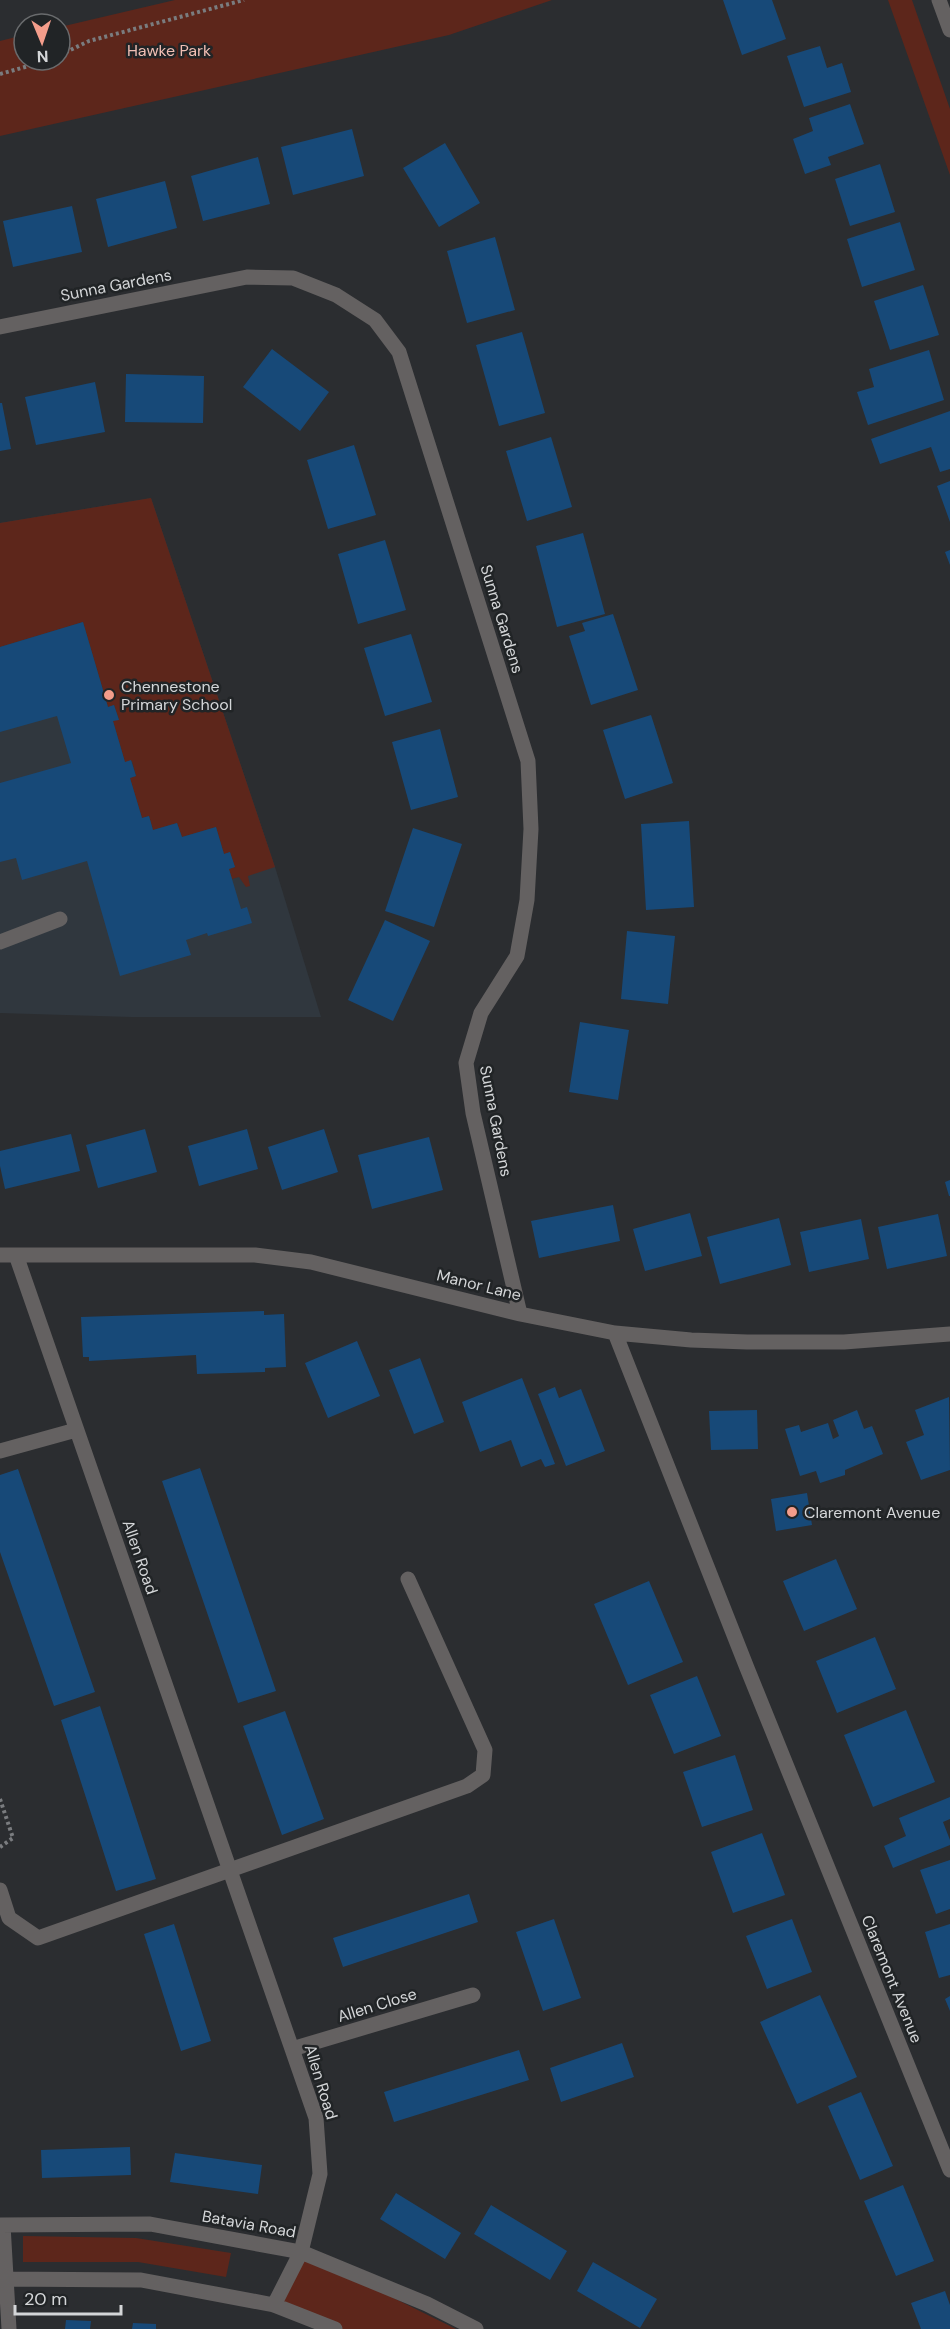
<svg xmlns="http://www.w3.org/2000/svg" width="950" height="2329" font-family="'DM Sans',sans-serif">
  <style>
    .built { fill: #30373e }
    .green { fill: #5d261b }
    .building { fill: #174978 }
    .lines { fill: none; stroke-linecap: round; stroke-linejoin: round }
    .path { stroke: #7a7c7f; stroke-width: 4; stroke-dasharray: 3 3; stroke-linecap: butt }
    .minor { stroke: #646161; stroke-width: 15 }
    .poi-dot { fill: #f49d8b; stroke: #212426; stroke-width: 2 }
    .labels { text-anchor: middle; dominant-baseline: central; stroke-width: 5; stroke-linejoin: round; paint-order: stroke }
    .park-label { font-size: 16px; fill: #f1bfb4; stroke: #212426 }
    .street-label { font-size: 16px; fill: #d4d6d8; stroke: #212426 }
    .poi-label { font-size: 16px; fill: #d4d6d8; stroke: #212426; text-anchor: start }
  </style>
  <rect width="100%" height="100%" fill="#2b2d30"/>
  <path class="built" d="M151 498 275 867 321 1017H131L0 1013V523Z"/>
  <path class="green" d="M175 0H552L449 35 0 136V41L24 35V60H60V27Z
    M888 0H912L950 109V175Z
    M151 498 275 867 248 876 250 886 246 887 239 877 232 879 229 869 235 867 230 852 224 854 216 827 182 837 177 823 153 830 149 816 142 818 130 778 136 776 132 761 125 762 113 721 119 719 114 705 108 707 83 622 0 647V523Z
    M23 2236 136 2238 231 2253 226 2277 138 2262H23Z
    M301 2252 456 2329H335L274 2305Z"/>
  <path class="building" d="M723 0H772L786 39 742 55Z
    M820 46 827 68 842 63 851 92 804 107 787 56Z
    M850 104 864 144 828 157 831 165 805 174 793 139 813 131 809 118Z
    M352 129 364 176 293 195 281 147Z
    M445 143 480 203 439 227 403 168Z
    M258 157 270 204 203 221 191 176Z
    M880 164 895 212 850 226 835 179Z
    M165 181 177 228 108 247 96 199Z
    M72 206 82 252 13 267 3 221Z
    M900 222 915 270 862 287 847 239Z
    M495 237 515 310 467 323 447 251Z
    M923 285 939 335 890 350 874 301Z
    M522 332 545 413 499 426 476 345Z
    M272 349 329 392 300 431 243 387Z
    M929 350 944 400 868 425 857 392 874 387 869 369Z
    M126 374 204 376 203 423 125 422Z
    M95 382 105 432 36 445 25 397Z
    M0 403H2L11 449 0 451Z
    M950 411V469L940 472 931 447 880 464 871 439Z
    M551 437 572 507 527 521 506 451Z
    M354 445 376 515 328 529 307 460Z
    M950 481V522L937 486Z
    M583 533 605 614 557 627 536 546Z
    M385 540 406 610 358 624 338 554Z
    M950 550V565L945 552Z
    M613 614 638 690 591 705 569 636 585 631 582 623Z
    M83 622 108 707 114 705 119 720 113 721 125 762 131 760 136 776 130 778 142 818 149 816 153 830 177 823 182 837 216 827 224 854 230 852 235 867 229 869 241 909 247 907 252 923 208 936 207 933 186 940 191 955 120 976 87 861 22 880 16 858 0 862V783L71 763 57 716 0 732V647Z
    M411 634 432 702 385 716 364 648Z
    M651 715 673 783 625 799 603 730Z
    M440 729 458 797 411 810 392 742Z
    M689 821 694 907 646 910 641 824Z
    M413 828 462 844 434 927 385 911Z
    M385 920 430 941 393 1021 348 1000Z
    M627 931 675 936 668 1004 621 999Z
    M580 1022 629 1030 618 1100 569 1092Z
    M145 1129 157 1172 98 1188 86 1145Z
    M247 1129 258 1169 199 1186 188 1146Z
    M324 1129 338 1172 282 1190 268 1147Z
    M71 1134 80 1171 5 1189 0 1166V1151Z
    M429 1137 443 1190 372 1209 358 1155Z
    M950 1180V1196H949L945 1182Z
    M613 1205 620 1241 539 1258 531 1221Z
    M690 1213 702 1256 645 1271 633 1229Z
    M938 1214 947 1256 887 1269 878 1227Z
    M779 1218 791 1265 720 1284 707 1237Z
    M861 1219 869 1259 809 1272 800 1232Z
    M264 1311V1315L284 1314 286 1367 265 1368V1372L197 1374 196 1355 89 1361V1357H83L81 1317Z
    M357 1341 380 1396 328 1418 305 1363Z
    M420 1358 444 1422 414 1434 389 1370Z
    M522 1378 555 1464 545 1467 541 1459 521 1467 511 1440 480 1452 462 1402Z
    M555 1387 559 1398 581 1389 605 1451 566 1466 538 1394Z
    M949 1397 950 1470 921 1480 906 1442 924 1435 915 1410Z
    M757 1410 758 1449 711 1450 709 1411Z
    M857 1410 864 1429 872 1426 883 1454 845 1470V1475L820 1483 816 1471 800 1476 785 1429 799 1425 801 1432 828 1423 833 1439 839 1436 833 1420Z
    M200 1468 276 1691 238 1703 162 1481Z
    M18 1469 95 1692 54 1706 0 1552V1475Z
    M807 1493 812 1525 776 1531 771 1499Z
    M836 1559 857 1609 804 1631 783 1581Z
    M649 1581 683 1662 628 1685 594 1604Z
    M875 1637 896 1689 837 1713 816 1661Z
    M697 1676 721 1736 674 1754 650 1695Z
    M100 1706 156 1879 116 1891 61 1720Z
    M906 1710 935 1782 873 1807 844 1735Z
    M285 1711 324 1819 282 1835 243 1726Z
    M735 1755 753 1810 702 1827 683 1772Z
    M950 1797V1819L943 1822 950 1840V1845L893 1868 884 1846 906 1836 899 1818Z
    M762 1833 785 1895 733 1913 711 1852Z
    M950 1860V1909L936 1914 920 1870Z
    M469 1894 478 1922 343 1967 333 1938Z
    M554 1919 581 1998 543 2011 516 1932Z
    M792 1919 812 1972 767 1989 746 1936Z
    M174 1924 211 2041 181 2051 144 1934Z
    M950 1924V1975L939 1978 925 1932Z
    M820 1995 857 2077 797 2104 760 2022Z
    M950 1996V2011L945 1999Z
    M622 2043 634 2077 561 2102 550 2068Z
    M519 2050 529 2080 394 2122 384 2092Z
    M861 2092 893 2166 860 2180 828 2106Z
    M130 2147 131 2175 42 2178 41 2150Z
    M175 2153 262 2165 258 2194 170 2182Z
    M903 2185 934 2261 896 2276 864 2201Z
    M396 2193 461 2233 445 2259 380 2219Z
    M491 2205 567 2251 550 2280 474 2234Z
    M593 2262 657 2299 640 2328 577 2291Z
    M945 2291 950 2305V2329H921L911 2303Z
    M66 2320 91 2321 90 2329H65Z
    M133 2323 156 2324V2329H132Z"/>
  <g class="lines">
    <path class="path" d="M60 55 89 41 244 0
      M0 74 50 60
      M0 1799 13 1838 0 1847"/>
    <path class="minor" d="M939 0 950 30
      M0 327 247 277 293 278 336 295 375 320 399 352 528 761 531 829 527 900 517 956 481 1013 466 1063 473 1113 520 1314
      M0 942 60 919
      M0 1255H255L311 1262 520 1314 615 1333 691 1340 747 1342H844L950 1334
      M16 1255 316 2118 320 2174 301 2252 274 2305
      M615 1333 747 1668 950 2170
      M0 1451 76 1430
      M0 1890 9 1918 38 1938 467 1786 483 1775 485 1750 408 1579
      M292 2049 473 1995
      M0 2225 150 2224 301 2252 427 2304 476 2329
      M3 2225 9 2329
      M0 2279 141 2280 274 2305 335 2329"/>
  </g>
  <g class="poi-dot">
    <circle cx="109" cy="695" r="6"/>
    <circle cx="792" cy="1512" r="6"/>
  </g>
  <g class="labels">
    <g class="park-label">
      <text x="169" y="50">Hawke Park</text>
    </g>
    <g class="street-label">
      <text transform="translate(116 285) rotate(-11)">Sunna Gardens</text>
      <text transform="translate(502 619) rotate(73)">Sunna Gardens</text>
      <text transform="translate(496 1121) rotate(79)">Sunna Gardens</text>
      <text transform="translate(479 1285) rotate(14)">Manor Lane</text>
      <text transform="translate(140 1557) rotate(71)">Allen Road</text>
      <text transform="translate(892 1979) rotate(68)">Claremont Avenue</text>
      <text transform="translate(377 2005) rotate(-17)">Allen Close</text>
      <text transform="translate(321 2082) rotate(73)">Allen Road</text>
      <text transform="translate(249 2224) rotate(10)">Batavia Road</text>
    </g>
    <g class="poi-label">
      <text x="121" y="686">Chennestone<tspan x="121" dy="18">Primary School</tspan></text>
      <text x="804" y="1512">Claremont Avenue</text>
    </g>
  </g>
  <g transform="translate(42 42) rotate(178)"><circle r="28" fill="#212426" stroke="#696b6d" stroke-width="1.5"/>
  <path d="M0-4.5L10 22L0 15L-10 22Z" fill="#f49d8b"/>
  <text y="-9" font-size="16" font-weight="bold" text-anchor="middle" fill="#d4d6d8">N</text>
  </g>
  <path d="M15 2305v9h106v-9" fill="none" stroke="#d4d6d8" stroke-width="3"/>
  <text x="24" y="2305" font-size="18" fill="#d4d6d8" stroke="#212426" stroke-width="4.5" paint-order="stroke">20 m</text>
</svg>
